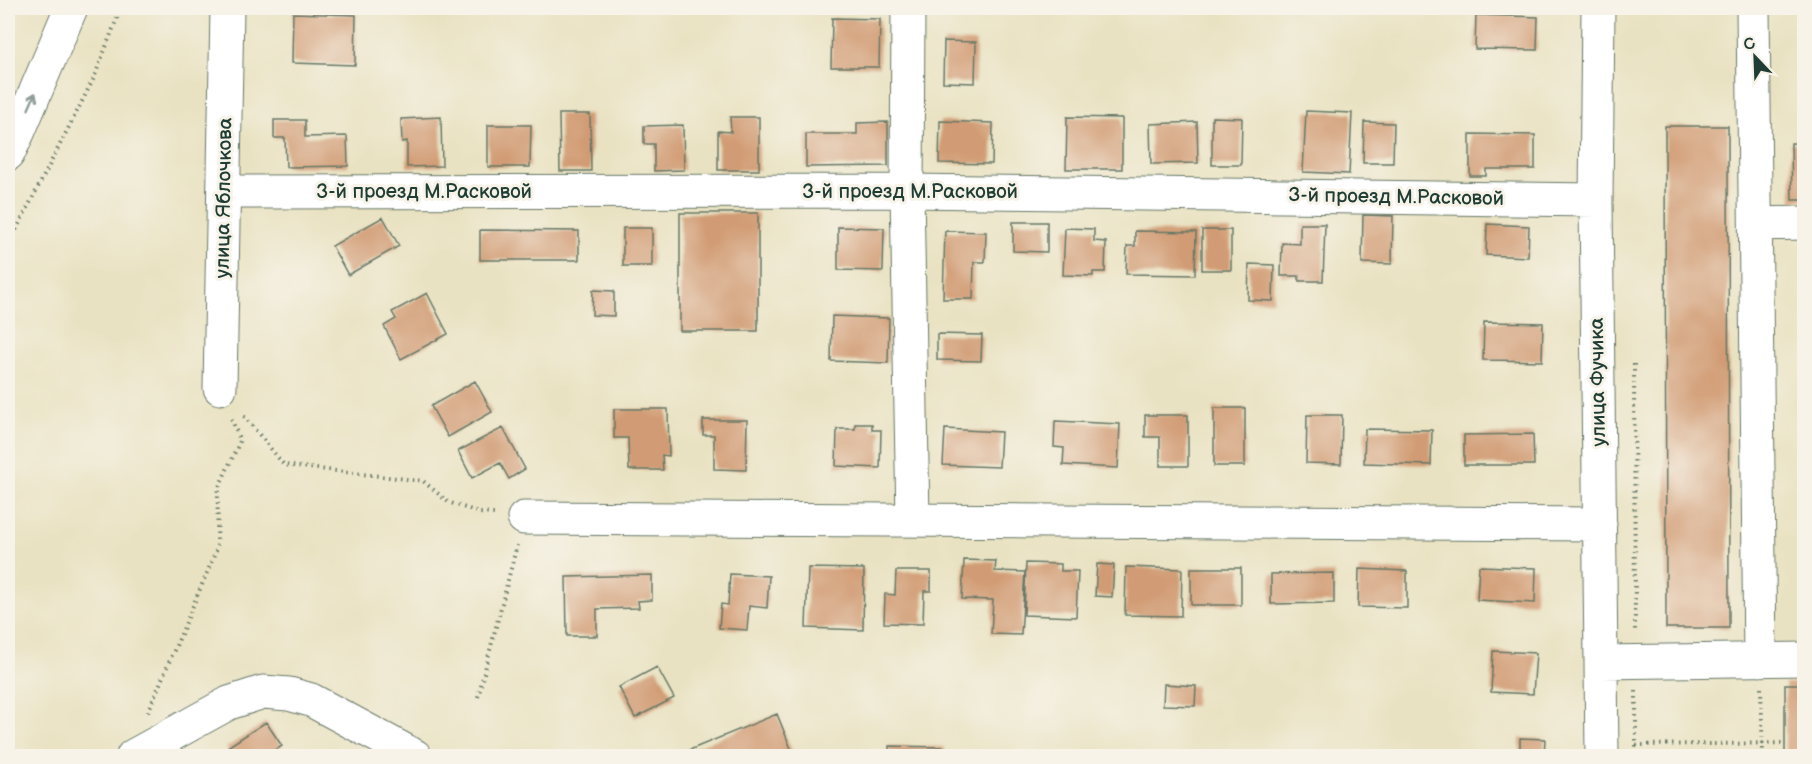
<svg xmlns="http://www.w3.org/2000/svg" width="1812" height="764" font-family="'Balsamiq Sans',sans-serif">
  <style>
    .building { fill: #d19c74 }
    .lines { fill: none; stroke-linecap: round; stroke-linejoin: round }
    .minor-casing { stroke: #676; stroke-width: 35 }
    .path { stroke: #676; stroke-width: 4; stroke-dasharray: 1.5 4.5; stroke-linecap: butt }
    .minor { stroke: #fff; stroke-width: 33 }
    .oneway { stroke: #8f9e9a }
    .labels { text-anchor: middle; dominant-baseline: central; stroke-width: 6; stroke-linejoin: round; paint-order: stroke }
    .street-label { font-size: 20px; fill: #1f3d34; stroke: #f7f3e8 }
  </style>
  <rect width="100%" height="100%" fill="#f7f3e8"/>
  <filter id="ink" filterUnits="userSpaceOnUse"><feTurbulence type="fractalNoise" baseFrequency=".0167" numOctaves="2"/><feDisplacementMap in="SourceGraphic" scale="12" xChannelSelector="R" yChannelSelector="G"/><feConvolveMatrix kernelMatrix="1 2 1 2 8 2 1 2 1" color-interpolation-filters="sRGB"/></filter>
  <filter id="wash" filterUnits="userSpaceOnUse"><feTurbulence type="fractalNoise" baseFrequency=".008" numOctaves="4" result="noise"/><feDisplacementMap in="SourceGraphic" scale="24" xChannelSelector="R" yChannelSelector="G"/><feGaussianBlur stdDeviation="1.35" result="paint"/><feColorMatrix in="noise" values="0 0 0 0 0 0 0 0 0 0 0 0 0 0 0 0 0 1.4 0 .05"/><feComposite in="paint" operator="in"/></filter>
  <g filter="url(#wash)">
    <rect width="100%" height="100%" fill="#e9e2c2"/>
    <g id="blocks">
      <path class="building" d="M293 13 356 15 355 65 292 63Z
        M1476 15 1538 17 1537 50 1475 49Z
        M832 18 880 19 879 67H831Z
        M944 41 976 42 975 83 943 82Z
        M1306 111 1352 113 1349 174 1303 172Z
        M559 114H590L591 171H560Z
        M441 117 442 166 407 167V141L402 142 401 119Z
        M730 117H759V170H718V131L731 132Z
        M1067 117 1122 118V169H1066Z
        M1212 117 1242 118 1241 165H1212Z
        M274 120H305V137L347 136 348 166 286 167 285 138H274Z
        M940 121 993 123 992 164 939 163Z
        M888 122V166L806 167V134H857V123Z
        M1197 122 1198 163 1151 164 1150 124Z
        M1364 122 1394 123 1393 163H1363Z
        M488 125H531L530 167H488Z
        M683 125 684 170 654 171V144H644V126Z
        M1665 126H1728L1729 628H1666Z
        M1470 134 1535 135V169H1486V176H1470Z
        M1791 143H1804V200H1792Z
        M680 213H758V331H680Z
        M1363 215 1393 216 1392 264 1362 263Z
        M383 217 399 246 348 275 332 246Z
        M1013 222H1047V252L1013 251Z
        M1300 224H1325L1323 281H1299V276H1281L1282 243 1300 244Z
        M1487 224 1529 226 1528 257 1486 255Z
        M838 227 884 228 883 271 838 270Z
        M623 228H652V266H623Z
        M1065 228 1094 229V241L1106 242 1105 272H1093V276L1063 275Z
        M480 230 579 231V260H480Z
        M1202 230H1231V270H1202Z
        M945 231 986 232 985 262H974L973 299H943Z
        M1135 231 1196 232 1195 275 1126 274 1127 246H1135Z
        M1249 264 1274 265 1273 301 1248 300Z
        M593 290 614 291V316L592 315Z
        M427 293 448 334 401 359 384 326 396 319 392 312Z
        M832 316 889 318 888 363 831 361Z
        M1484 322 1543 323 1542 361 1483 360Z
        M937 334 982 335 981 361 937 360Z
        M475 381 492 412 448 437 431 406Z
        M1214 408H1245V466H1214Z
        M614 409H668L669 456 662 455 663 470H629L628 438H614Z
        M1145 415H1188V466H1160V437H1145Z
        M1307 415H1342L1341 464 1306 463Z
        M703 420H747L746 470 714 469V435H703Z
        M1055 421 1120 424 1118 468 1063 465 1064 448 1054 447Z
        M855 424H872V430H881L880 468 836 466 837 429H855Z
        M503 428 525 469 509 479 500 463 472 478 458 451Z
        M945 429 1001 432 999 467 943 465Z
        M1365 429 1432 430 1431 465 1364 463Z
        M1533 434 1534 465H1464V435Z
        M964 560 996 561 995 571 1025 572 1021 635 991 634 993 600 962 599Z
        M1026 563 1061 564V571H1078L1076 617 1024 615Z
        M1097 564 1114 565 1112 597 1095 596Z
        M1479 566 1536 568 1535 603 1477 600Z
        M1126 567 1182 569 1181 616 1125 615Z
        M808 568 864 569 863 630 806 628Z
        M1191 568H1241V605H1191Z
        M1359 569 1407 571V608L1358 607Z
        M896 571H931V591H924L923 624 884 623 885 594 895 595Z
        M1334 573V603L1271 604V574Z
        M730 574 769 576 767 608 749 606 747 630 719 628 721 604 728 605Z
        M652 575V600L638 601 639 608 597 609V636H567L566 577Z
        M1493 651 1536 653 1533 694 1491 692Z
        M657 667 674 698 635 718 619 687Z
        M1164 684 1196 686 1195 706 1163 705Z
        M1785 684H1804V756H1785Z
        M777 714 794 756H675Z
        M266 722 282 746 266 756H232L226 748Z
        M1520 738 1545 739 1544 756H1520Z
        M889 746 945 747 944 756H889Z"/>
    </g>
  </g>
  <g filter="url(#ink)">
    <use href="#blocks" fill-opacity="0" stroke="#676" stroke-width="1.5"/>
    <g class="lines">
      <defs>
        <path id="minor" d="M908 8 907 191 913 520
          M1598 8 1596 200 1602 756
          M1753 8 1760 660
          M8 154 18 133 71 8
          M225 192 907 191 1596 200
          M1757 224 1804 223
          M220 388 227 8
          M524 518 1600 524
          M1601 662 1804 659
          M133 756 229 703 263 692 289 694 311 700 415 756"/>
      </defs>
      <use href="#minor" class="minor-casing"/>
      <path class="path" d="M8 246 94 78 121 8
        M1634 364 1635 633
        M244 416 284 465 423 481 448 502 480 513 494 514
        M1761 688 1763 756
        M1636 691V756
        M478 697 517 545
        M148 712 217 549 218 489 240 441 230 415
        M1636 745 1785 743"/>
      <use href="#minor" class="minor"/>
    </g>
    <defs><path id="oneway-shaft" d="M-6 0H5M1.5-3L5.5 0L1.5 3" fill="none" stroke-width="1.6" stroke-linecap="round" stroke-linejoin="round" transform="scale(1.5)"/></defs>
    <use class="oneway" href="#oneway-shaft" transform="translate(32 101) rotate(-67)"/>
  </g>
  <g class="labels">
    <g class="street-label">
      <text x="424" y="192">3-й проезд М.Расковой</text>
      <text x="910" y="192">3-й проезд М.Расковой</text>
      <text transform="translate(1396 197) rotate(1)">3-й проезд М.Расковой</text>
      <text transform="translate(224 198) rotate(-89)">улица Яблочкова</text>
      <text transform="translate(1598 382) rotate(-91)">улица Фучика</text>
    </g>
  </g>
  <rect width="1812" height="764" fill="none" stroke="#f7f3e8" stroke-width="30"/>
  <g transform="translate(1755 57) rotate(337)" stroke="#f7f3e8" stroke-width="4.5" paint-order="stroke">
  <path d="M0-4.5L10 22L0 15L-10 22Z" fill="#1f3d34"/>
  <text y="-9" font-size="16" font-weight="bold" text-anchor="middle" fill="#1f3d34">С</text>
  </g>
</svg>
